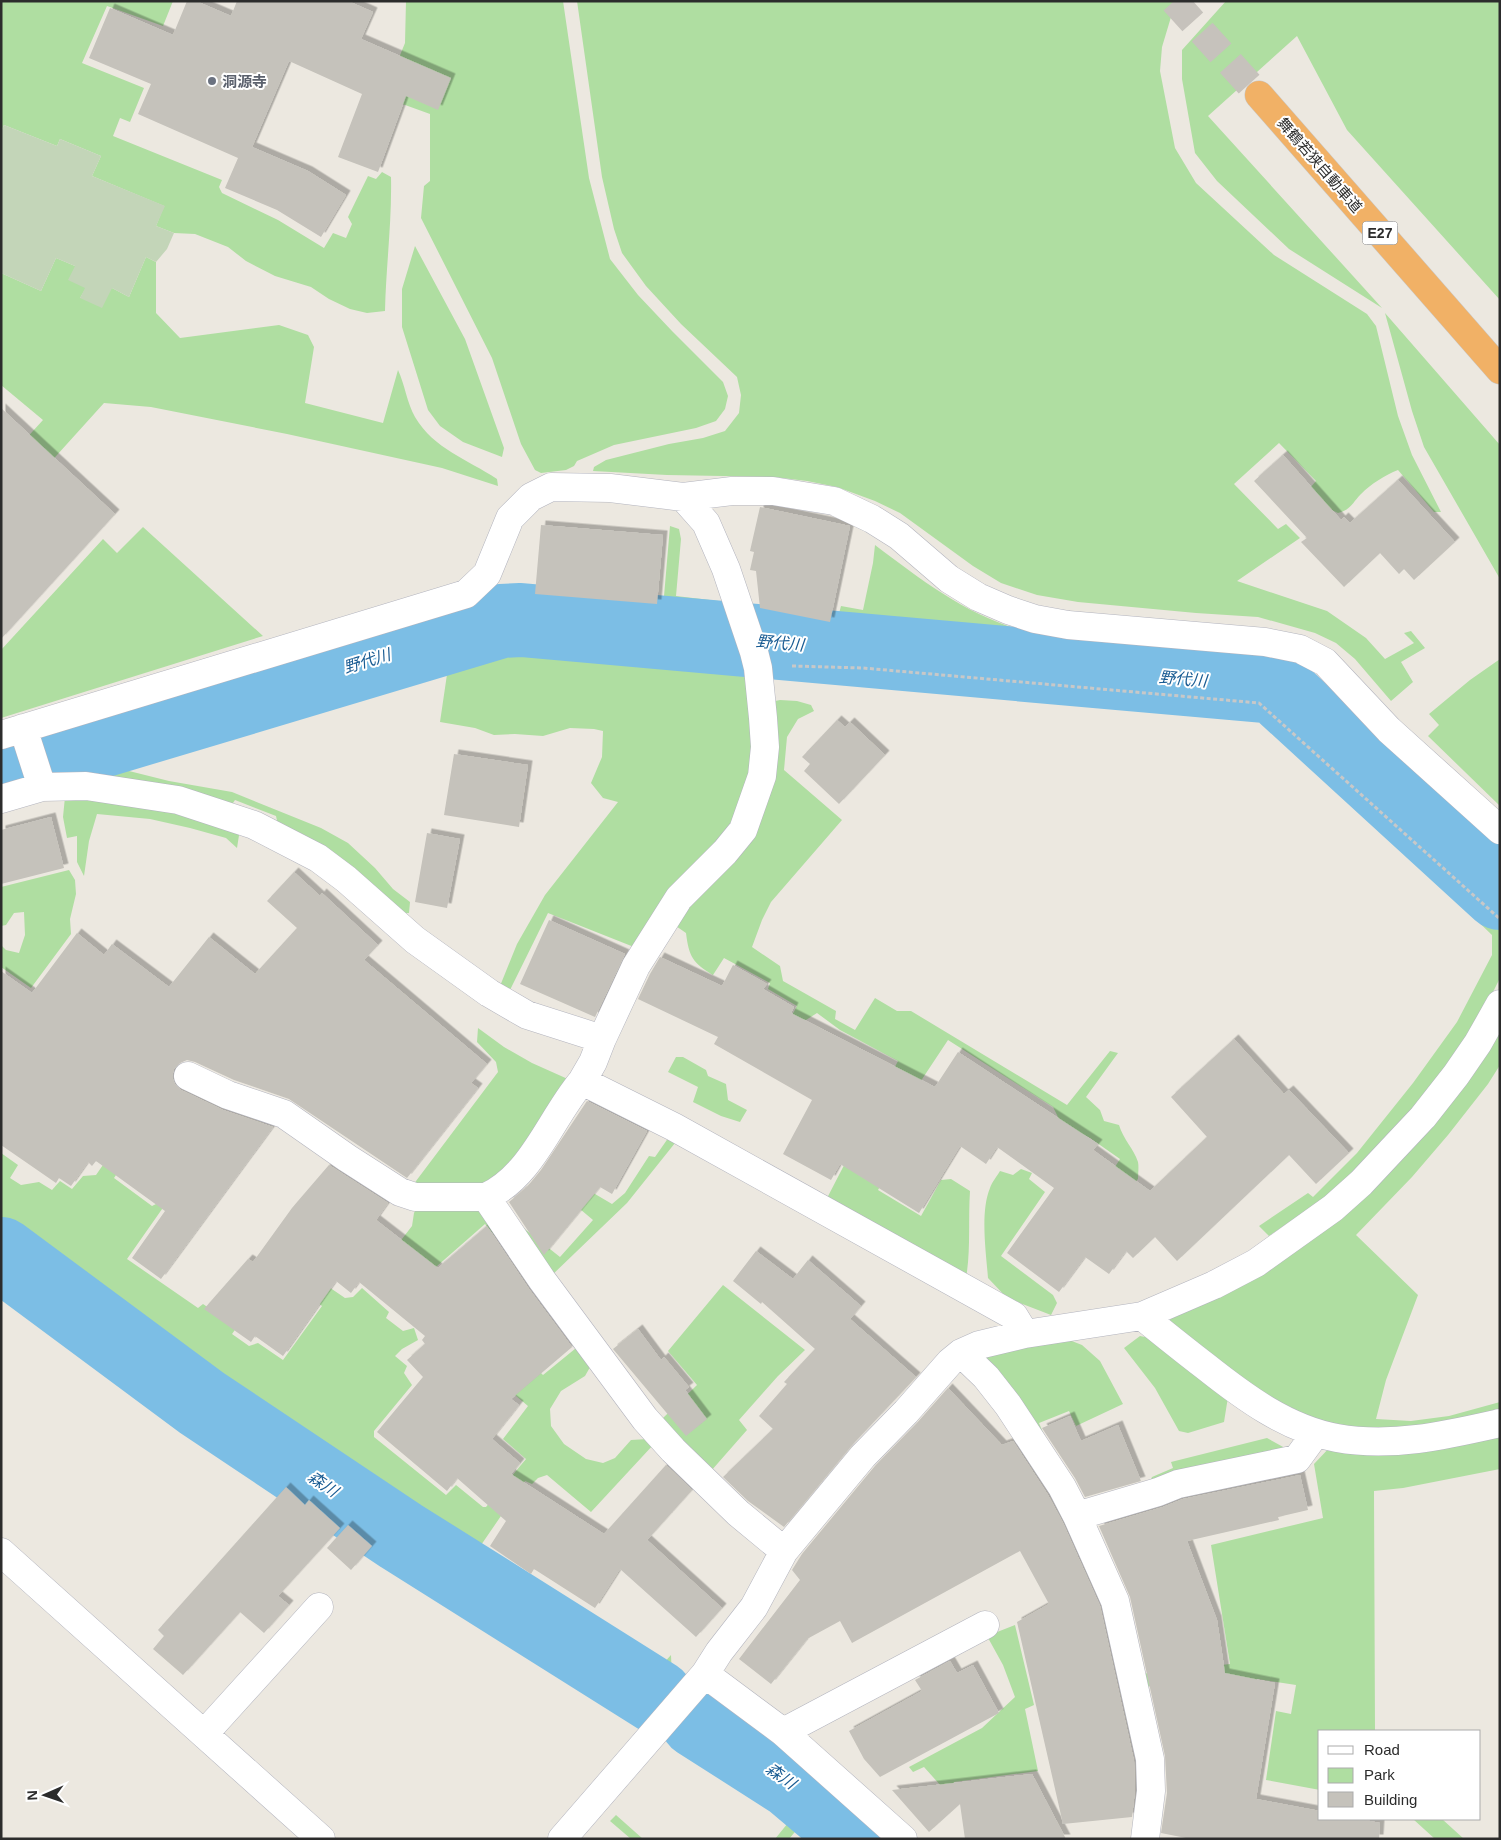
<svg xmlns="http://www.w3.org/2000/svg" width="1501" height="1840" font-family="Helvetica,'Noto Sans JP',sans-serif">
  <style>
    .green { fill: #afdea1 }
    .cemetery { fill: #c3d5b8 }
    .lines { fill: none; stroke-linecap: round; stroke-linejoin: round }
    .river { stroke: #7cbee5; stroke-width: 74 }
    .building { fill: #c5c2bb; filter: url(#shadow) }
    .highway-tunnel { stroke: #c6c2bc; stroke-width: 28; stroke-dasharray: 28 14; stroke-linecap: butt }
    .minor-casing { stroke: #b3b4be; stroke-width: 29 }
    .highway-casing { stroke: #c8c8c8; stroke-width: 29 }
    .path { stroke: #c8c8c8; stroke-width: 3; stroke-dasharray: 4 2.5; stroke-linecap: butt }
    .minor { stroke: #fff; stroke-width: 28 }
    .highway { stroke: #f1b166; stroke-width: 28 }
    .worship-dot { fill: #6b7280; stroke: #fff; stroke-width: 2 }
    .labels { text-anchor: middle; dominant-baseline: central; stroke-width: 4; stroke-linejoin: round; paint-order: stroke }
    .shield { fill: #fff; stroke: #6b6b6b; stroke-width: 1 }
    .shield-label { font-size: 14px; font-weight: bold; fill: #2c2c2c }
    .worship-label { font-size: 15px; font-weight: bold; fill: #5b616d; stroke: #fff; text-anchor: start }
    .street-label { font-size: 15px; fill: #2c2c2c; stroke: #fff }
    .water-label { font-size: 16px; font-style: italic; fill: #195c93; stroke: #fff }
  </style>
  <defs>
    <filter id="shadow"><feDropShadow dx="4.5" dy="-4.5" stdDeviation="0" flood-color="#0004"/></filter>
  </defs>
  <rect width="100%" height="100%" fill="#ece8e0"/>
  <path class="green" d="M1 1H173L163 26 107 6 82 63 144 88 130 122 120 118 113 136 222 180 219 187 222 193 278 220 324 248 333 233 346 238 352 224 348 217 368 176 376 179 382 172 391 177C392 222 386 266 385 311L367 313 350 309 329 299 311 287 275 276 246 261 228 247 195 234 174 233 156 226 164 206 92 176 101 156 60 139 57 146 4 125 1 131Z
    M406 1H563L589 178 610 259 638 295 672 331 723 382 728 396 725 409 716 421 696 428 614 445 577 461 574 466 566 470 541 473 535 470 521 444 492 358 421 218 424 186 430 181V114L383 97 405 43Z
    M577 1H1180L1171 17 1162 47 1160 71 1175 148 1196 183 1274 255 1367 314 1376 326 1398 416 1412 455 1441 512H1434L1398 470C1385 475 1371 484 1361 494 1352 503 1352 509 1338 513L1321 505 1309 489 1316 481 1279 443 1234 484 1278 529 1286 524 1300 538 1237 581 1327 611 1366 638 1385 659 1414 643 1404 633 1411 631 1425 648 1401 662 1413 682 1391 701 1355 659 1336 643 1315 633 1258 617 1196 613 1078 602 1037 595 1001 583 973 566 900 513 875 501 837 487 807 481 774 477 667 475 593 471 594 467 606 460 669 444 703 438 725 431 739 413 741 395 737 377 681 324 646 286 622 253 614 229 602 177Z
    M1226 1H1500V300L1347 130 1297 36 1208 116 1382 308 1289 249 1217 181 1195 153 1182 79V50Z
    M415 246 465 339 504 448 502 457 463 442 440 426 428 410 402 327V289Z
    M146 257 156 262V313L180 338 279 325 308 335 314 347 305 403 383 423 398 370C405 385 407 403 415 417 434 449 467 459 497 479L498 486 442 468 287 434 151 407 104 403 1 517V466L43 420 1 385V273L41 291 56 258 75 266 86 288 80 298 112 288 129 297Z
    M1385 313 1500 445V579L1424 447 1412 411Z
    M670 526 679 529 681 539 676 596 727 602 739 632 511 610 40 751 37 741 41 736 473 608C493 588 496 586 524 589V596L663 608Z
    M143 527 263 636 1 718V650L103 539 117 553Z
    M875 545C928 585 978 624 1046 636 1074 641 1104 640 1133 642 1166 643 1198 647 1230 651 1250 654 1270 656 1289 663 1319 673 1350 714 1374 736 1416 775 1459 810 1500 850V880L1276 680 757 633 749 607 836 625 841 606 863 610 873 563Z
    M511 627 743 647 758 747 735 826 639 949 548 913 510 990 500 986 517 944 545 895 618 802 603 798 591 783 602 757 603 731 594 729 570 728 543 736 515 734 494 735 475 728 440 722 450 654 127 758 129 771 169 781 232 792 321 828 348 843 375 868 393 889 410 902 409 913H401L278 825 276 816 235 800 231 806 95 776 89 767 86 753Z
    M762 649 1269 694 1500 904V978L1476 1026 1440 1078 1360 1169 1329 1195 1269 1236 1259 1226 1308 1193 1313 1197 1357 1153 1413 1083 1457 1022 1492 955V935L1342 791 1258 719 962 689 840 675H767Z
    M1500 659V806L1428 736 1439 725 1429 714 1470 680Z
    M780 700 797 701 811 705 814 711 798 719 787 737 784 770 842 820 771 902 762 920 752 947 780 966 783 981 836 1011 835 1019 855 1030 875 998 897 1011H911L1067 1105 1110 1051 1118 1053 1086 1097 1100 1110 1104 1121 1119 1125C1123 1139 1134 1149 1138 1162 1139 1167 1138 1174 1138 1179L1124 1194 1108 1178 1120 1159 1090 1138 1061 1123 1053 1107 948 1040 897 1117V1157L878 1190 921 1216 941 1180 951 1179 970 1191C968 1220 971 1250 966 1278L825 1202 898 1061 840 1030 817 1013 806 1020 791 1017 797 1006 768 989 770 983 724 958 713 975C693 963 689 957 686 933L673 924 732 857 770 702Z
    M13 745H19L22 755 1 762V749Z
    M65 797 132 800 240 829 237 848 226 838 190 828 150 819 97 814 89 841 84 876 77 862V836L67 838 63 817Z
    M69 870 75 880 76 894 70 919 71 934 31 988 1 967V945L6 950 19 953 25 935 24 912 14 913 6 925 1 926V887Z
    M1500 1024V1065L1488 1084 1448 1135 1412 1177 1356 1235 1418 1295 1386 1380 1376 1419 1411 1421 1449 1416 1500 1402V1414L1446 1429H1337L1247 1388 1169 1325 1171 1315 1278 1262Z
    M478 1028 504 1047 532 1063 570 1080 498 1185 410 1189 498 1072 496 1062 477 1042Z
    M676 1057H683L706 1070 708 1076 726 1084 728 1100 747 1110 740 1122 721 1116 693 1102 698 1087 668 1072Z
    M148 1128 114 1178 152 1206 164 1200 167 1202 127 1259 198 1308 203 1304 237 1327 232 1334 249 1346 258 1343 283 1360 322 1306 299 1288 304 1270 345 1298 353 1297 362 1288 389 1312 386 1318 403 1331 414 1328 418 1340 402 1349 395 1356 407 1366 404 1373 412 1385 374 1431V1437L446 1495 456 1485 483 1507H486L526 1459 503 1439 528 1406 504 1386 532 1364 543 1375 581 1344 593 1362 585 1376 561 1391 550 1409 551 1426 564 1444 586 1459 603 1463 615 1458 631 1440 648 1439 654 1444 591 1512 547 1475 538 1478 532 1484 525 1481 479 1548 496 1562 661 1666 671 1655 672 1679 662 1690 401 1524 203 1392 1 1244V1153L18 1165 10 1178 21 1185 39 1182 52 1190 60 1181 72 1189 83 1176 96 1175 105 1162Z
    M671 1134 679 1138 627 1203 549 1278 521 1226 560 1257 593 1220 561 1193 573 1181 612 1204 625 1193 649 1156 655 1157Z
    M1021 1169 1032 1173 1029 1179 1045 1192 1001 1256 1053 1295 1057 1303 1051 1315 1007 1298 988 1278C986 1252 980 1212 990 1188 992 1182 997 1176 1000 1171L1013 1175Z
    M421 1199 481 1202 522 1268 485 1224 428 1274 395 1248 412 1226 414 1213Z
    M1 1257 197 1403 296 1472 291 1478 283 1477 52 1312 1 1273Z
    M723 1285 805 1350 778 1376 739 1420 747 1430 711 1471 663 1418 697 1385 668 1351Z
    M1059 1336 1082 1345 1100 1361 1123 1404 1076 1426 1069 1411 1039 1423 1048 1444 976 1354Z
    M1140 1336 1155 1339 1228 1397 1224 1422 1188 1433 1179 1431 1155 1388 1124 1348Z
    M1500 1432V1469L1403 1488 1374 1491 1375 1731H1320V1790L1266 1780 1276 1711 1291 1714 1296 1685 1257 1679 1255 1695 1165 1683 1142 1688 1140 1674 1230 1664 1211 1545 1323 1518 1314 1464 1331 1446Z
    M1267 1438 1285 1448 1150 1482 1152 1477 1173 1468 1171 1462Z
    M392 1534 648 1699 642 1705 382 1543Z
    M1015 1625 1034 1705 1025 1709 1038 1771 954 1782 956 1800 950 1796 924 1767 913 1772 909 1767 982 1728 1015 1697 1003 1665 987 1636Z
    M692 1726 786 1787 847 1839H835L809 1815 789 1839H775L792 1818 742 1772 684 1735Z
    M616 1815 643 1839H631L610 1821Z
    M1413 1819H1442L1464 1839H1435Z"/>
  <path class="cemetery" d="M4 125 57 146 60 139 101 156 92 176 165 206 156 226 174 233 167 249 156 262 146 257 129 297 112 288 102 308 80 298 85 288 68 280 75 266 56 258 41 291 1 273V131Z"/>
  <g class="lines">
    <path class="river" d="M1 771 501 621 521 620 1275 687 1500 893
      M1 1254 202 1403 401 1536 657 1697
      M697 1721 791 1781 860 1839"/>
  </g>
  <path class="building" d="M187 1H196L231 16 237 1H348L373 12 361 39 451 78 438 110 406 96 378 172 338 157 362 94 289 61 252 147 308 171 346 195 321 237 277 210 225 188 238 158 138 114 151 84 89 58 110 8 173 35Z
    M1 408 115 514 1 639Z
    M1283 455 1341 520 1344 517 1350 523 1398 480 1455 542 1414 580 1404 569 1399 574 1380 553 1344 587 1301 542 1307 538 1254 481Z
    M760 507 850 526 830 622 760 608 756 571 750 570 754 552 750 551Z
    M541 525 663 535 657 604 535 594Z
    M837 720 845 727 850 722 885 755 839 804 804 771 810 764 802 757Z
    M454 754 528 765 519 827 444 815Z
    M51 817 64 868 1 884V830Z
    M427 833 460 839 447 908 415 902Z
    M294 872 320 896 322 893 378 945 364 960 487 1064 471 1083 478 1088 407 1178 289 1099 234 1080 195 1062 187 1060 180 1063 174 1069 172 1077 175 1084 181 1090 223 1110 273 1127 161 1279 132 1258 165 1211 96 1161 92 1166 88 1162 71 1186 59 1178 56 1183 1 1145V971L32 993 77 933 104 955 112 944 169 987 209 937 255 974 297 928 267 901Z
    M549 920 625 954 595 1017 520 984Z
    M660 957 722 986 733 965 767 984 763 989 794 1007 791 1013 935 1087 958 1052 1098 1144 1093 1150 1150 1191 1207 1137 1171 1097 1234 1039 1284 1094 1289 1090 1349 1153 1316 1184 1289 1155 1177 1261 1155 1237 1133 1258 1126 1251 1109 1274 1085 1257 1059 1292 1007 1253 1054 1188 997 1147 986 1164 960 1146 919 1213 840 1164 831 1180 783 1154 812 1100 714 1044 718 1037 638 999 650 974Z
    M587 1101 647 1131 612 1194 600 1187 544 1255 509 1202 527 1187 541 1170Z
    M329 1165 388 1203 376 1220 438 1268 487 1226 529 1289 572 1347 511 1399 519 1405 492 1439 520 1463 511 1474 604 1534 666 1465 692 1490 647 1540 722 1608 696 1637 620 1569 595 1608 534 1569 531 1574 490 1546 506 1521 457 1478 447 1491 377 1432 423 1377 407 1360 425 1344 422 1340 425 1336 359 1282 351 1293 336 1281 283 1356 255 1336 251 1342 204 1309 248 1259 253 1262 292 1208Z
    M756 1251 793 1279 808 1260 861 1306 850 1319 916 1377 851 1446 784 1527 748 1501 723 1477 773 1429 759 1416 787 1384 784 1382 815 1349 762 1302 761 1304 733 1281Z
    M638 1329 661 1360 664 1357 689 1387 685 1390 707 1419 686 1436 613 1349Z
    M948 1388 1002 1445 1013 1441 1048 1495 1063 1523 1100 1606 1134 1761 1135 1790 1132 1817 1063 1824 1017 1622 1049 1604 1020 1551 852 1643 840 1621 807 1639 771 1684 739 1659 800 1580 792 1570 802 1554 875 1466 917 1423Z
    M1070 1416 1081 1441 1118 1425 1141 1481 1085 1497 1075 1478 1042 1428Z
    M1300 1475 1308 1510 1278 1517 1279 1520 1187 1541 1217 1620 1225 1673 1275 1683 1256 1799 1320 1811V1819H1360L1380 1823 1379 1839H1191L1161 1833 1167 1793 1165 1756 1130 1597 1099 1526 1163 1507 1183 1499Z
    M286 1487 305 1505 309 1500 340 1528 278 1596 289 1605 264 1633 240 1612 183 1675 153 1649 164 1636 158 1630Z
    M348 1525 372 1546 351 1570 327 1548Z
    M950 1661 957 1673 973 1665 999 1713 880 1777 864 1759 849 1731 922 1691 915 1680Z
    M1032 1774 1066 1839H965L960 1804 929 1832 892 1790Z"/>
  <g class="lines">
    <path class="highway-tunnel" d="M1174 1 1259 95"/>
    <defs>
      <path id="minor" d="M23 728 42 787
        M1 735 466 594 487 574 510 518 531 497 551 487 610 488 683 497 732 491H773L834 501 872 519 899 536 949 579 978 597 1008 610 1035 619 1068 625 1265 642 1300 649 1325 662 1389 730 1500 830
        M1 799 42 787 86 786 178 800 254 825 318 858 346 879 415 940 489 993 527 1015 602 1039 593 1062 582 1081 674 1127 1014 1316 1025 1334
        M602 1039 636 966 679 898 725 852 743 830 762 776 765 747 763 718 758 668 754 652 726 569 706 523 683 497
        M188 1076 228 1095 284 1114 347 1158 400 1192 415 1197H486
        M582 1081C550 1119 533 1175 486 1197L542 1280 645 1419 673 1450 738 1513 784 1551
        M1142 1316C1163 1333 1184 1350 1205 1366 1244 1397 1287 1429 1337 1438 1392 1448 1447 1435 1500 1423
        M961 1353 986 1377 1008 1405 1062 1487 1077 1516 1115 1601 1150 1759 1151 1791 1145 1839
        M1077 1516 1158 1492 1178 1484 1297 1459 1316 1433
        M1 1552 321 1839
        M705 1674 783 1732 903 1839
        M783 1732 985 1625
        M204 1734 319 1607
        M562 1839 705 1674 719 1652 754 1607 784 1551 863 1456 906 1412 950 1362 961 1353 979 1345 1025 1334 1142 1316 1214 1285 1256 1263 1333 1208 1361 1183 1391 1151 1423 1117 1456 1075 1478 1043 1500 1004"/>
      <path id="highway" d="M1259 95 1500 370"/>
    </defs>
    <use href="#minor" class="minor-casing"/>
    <use href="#highway" class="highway-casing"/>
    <path class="path" d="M792 666 863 668 1259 703 1500 919"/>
    <use href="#minor" class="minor"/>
    <use href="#highway" class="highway"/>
  </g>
  <circle class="worship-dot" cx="212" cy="81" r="5"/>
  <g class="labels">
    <rect class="shield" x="1362.5" y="221.5" width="35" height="23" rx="4"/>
    <g class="shield-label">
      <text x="1380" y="233">E27</text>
    </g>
    <g class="worship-label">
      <text x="222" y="81">洞源寺</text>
    </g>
    <g class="street-label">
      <text transform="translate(1320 165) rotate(49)">舞鶴若狭自動車道</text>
    </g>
    <g class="water-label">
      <text transform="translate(780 643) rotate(5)">野代川</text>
      <text transform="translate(367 661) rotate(-17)">野代川</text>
      <text transform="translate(1183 679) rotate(5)">野代川</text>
      <text transform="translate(323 1484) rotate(34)">森川</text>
      <text transform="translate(781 1776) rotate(35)">森川</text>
    </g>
  </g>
  <rect width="1501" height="1840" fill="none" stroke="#2c2c2c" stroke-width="5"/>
  <rect x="1318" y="1730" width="162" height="90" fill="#ffffff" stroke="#ababab"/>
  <rect x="1328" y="1746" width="25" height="8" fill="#ffffff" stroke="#ababab"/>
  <text x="1364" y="1755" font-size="15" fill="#2c2c2c">Road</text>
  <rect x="1328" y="1768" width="25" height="15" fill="#afdea1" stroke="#ababab"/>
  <text x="1364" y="1780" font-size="15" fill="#2c2c2c">Park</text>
  <rect x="1328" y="1792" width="25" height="15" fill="#c5c2bb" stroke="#ababab"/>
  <text x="1364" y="1805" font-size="15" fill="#2c2c2c">Building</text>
  <g transform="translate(45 1795) rotate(268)" stroke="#ffffff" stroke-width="4" paint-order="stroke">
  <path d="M0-4L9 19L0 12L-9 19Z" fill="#2c2c2c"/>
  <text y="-8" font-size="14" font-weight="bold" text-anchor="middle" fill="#2c2c2c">N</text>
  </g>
</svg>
